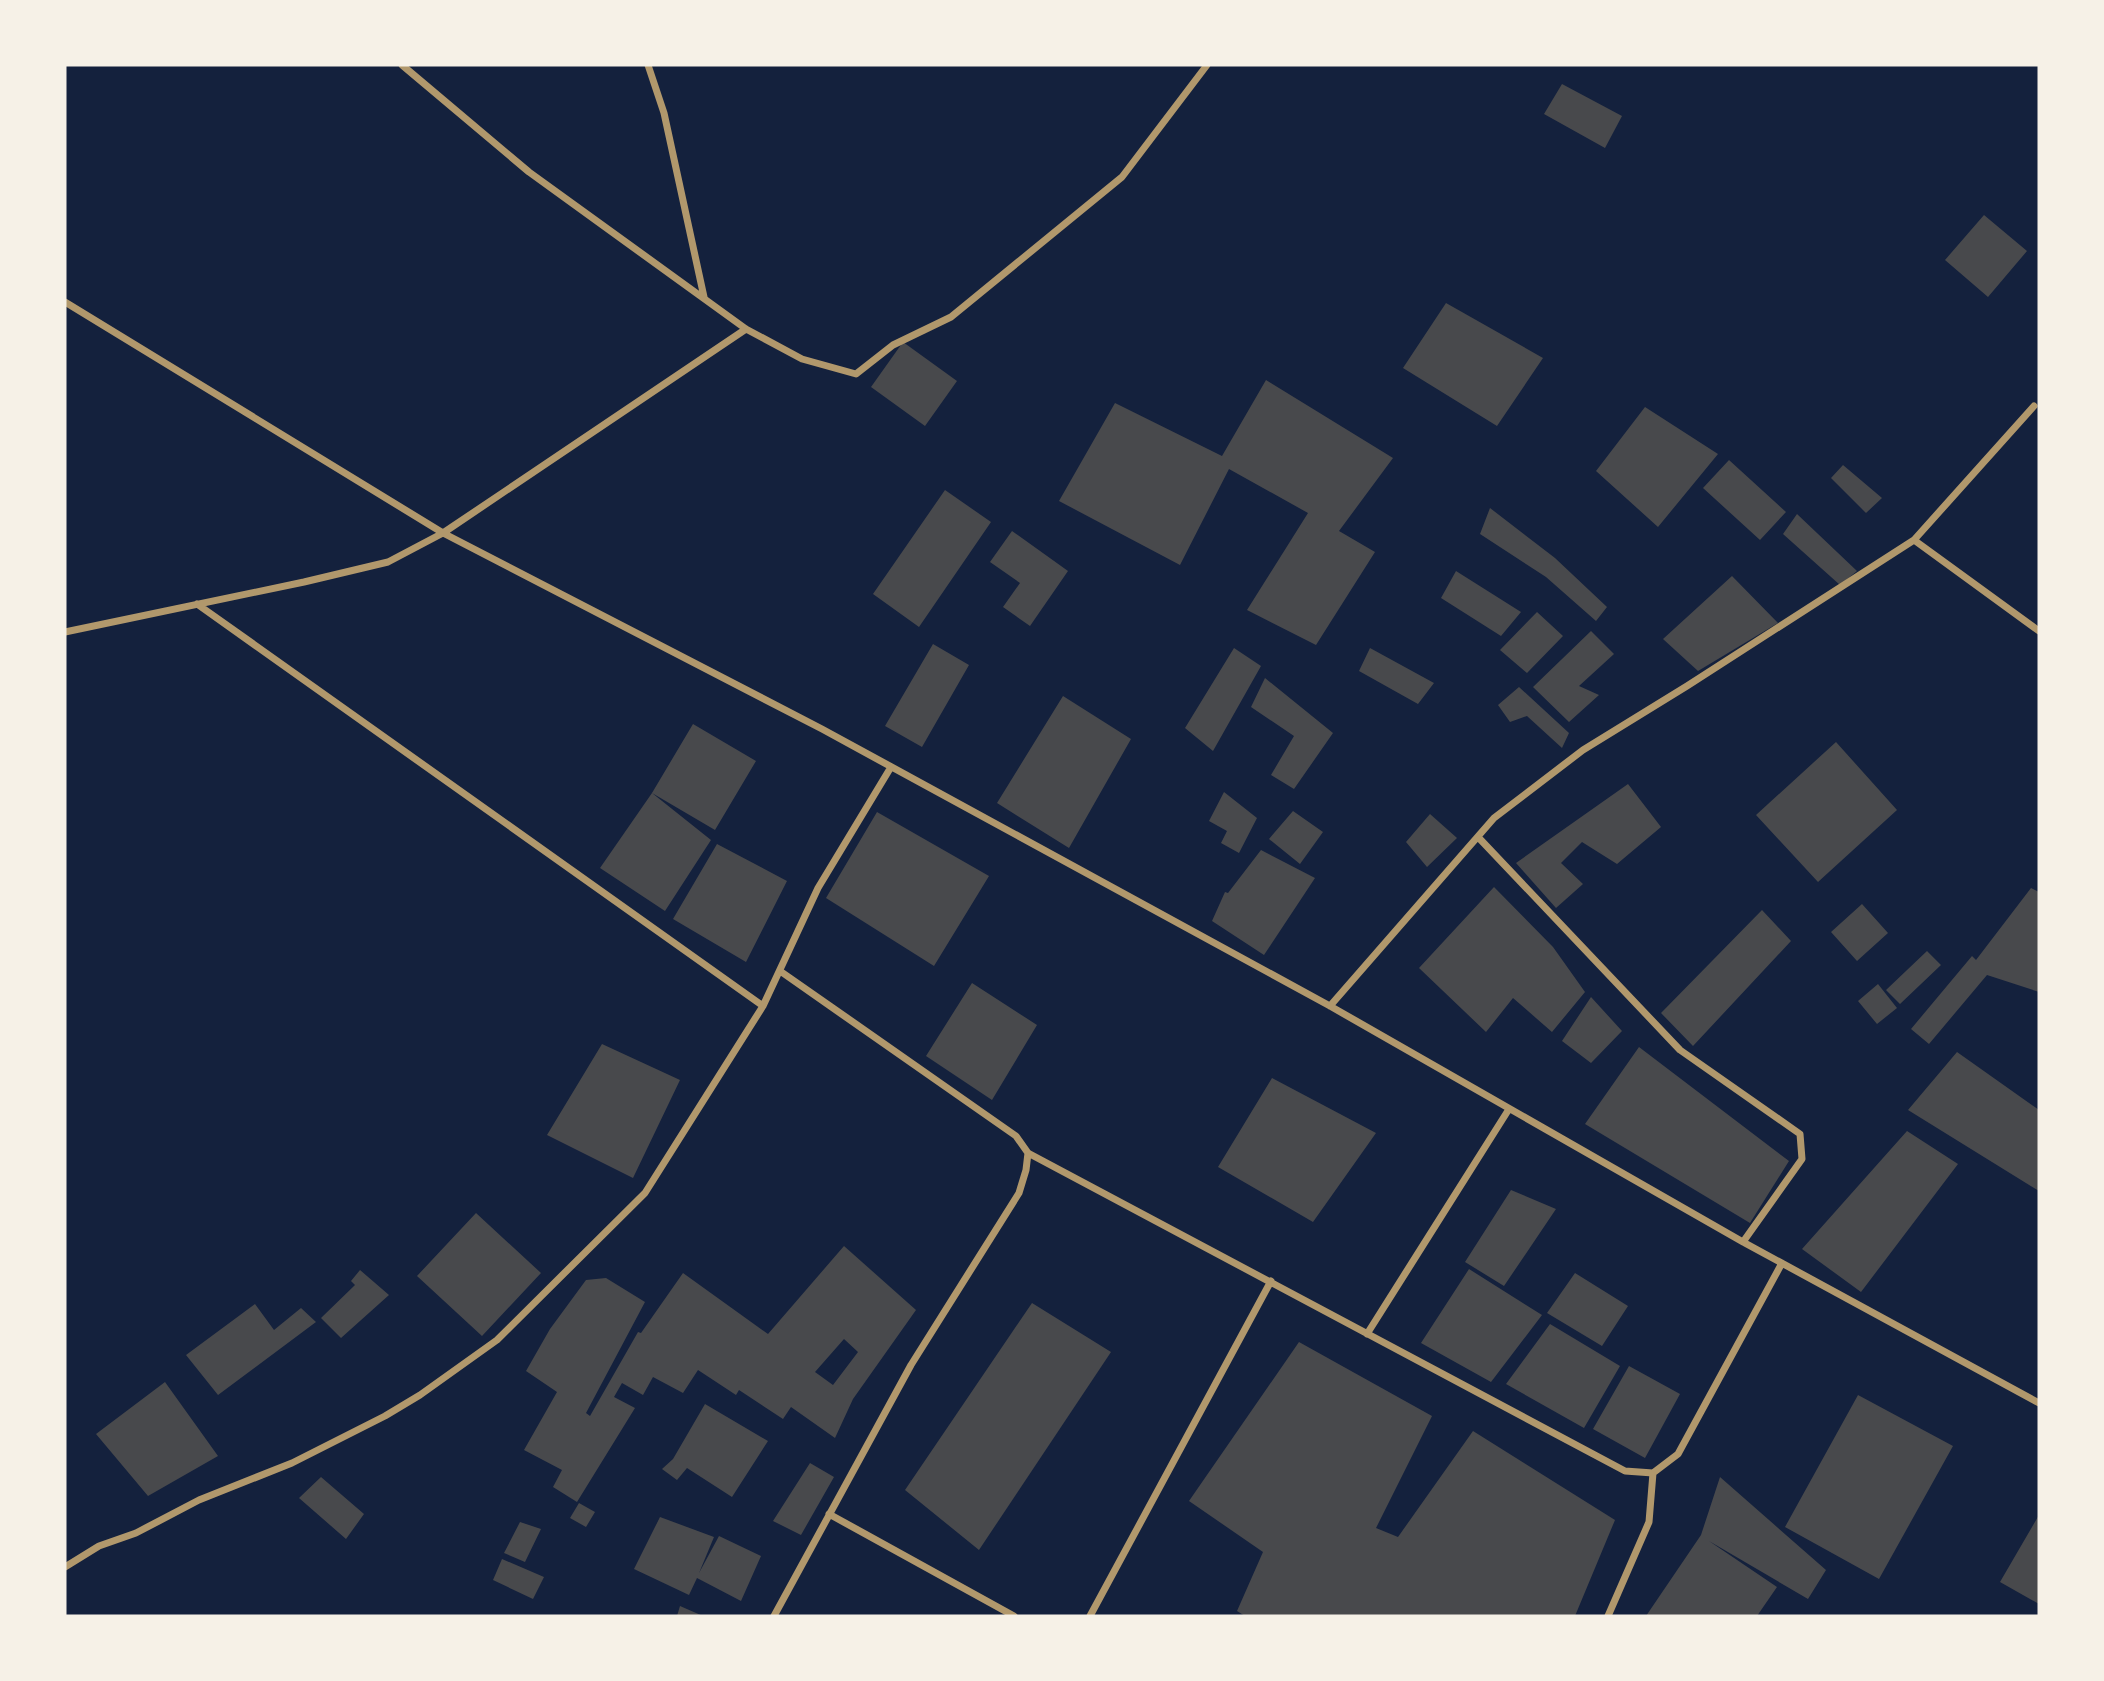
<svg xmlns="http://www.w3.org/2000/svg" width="2104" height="1681" font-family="'Alegreya Sans',sans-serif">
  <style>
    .building { fill: #48494c; fill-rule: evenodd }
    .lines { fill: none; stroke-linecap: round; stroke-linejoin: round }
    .minor { stroke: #b1986c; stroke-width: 7 }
  </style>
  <rect width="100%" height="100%" fill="#14213d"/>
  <path class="building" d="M1562 84 1622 116 1605 148 1544 114Z
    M1984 215 2027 251 1988 297 1945 260Z
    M1446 303 1543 358 1497 426 1403 368Z
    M903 342 957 381 925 426 871 387Z
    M1266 380 1393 458 1339 531 1375 552 1316 645 1247 610 1308 513 1229 469 1180 565 1059 501 1115 403 1222 456Z
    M1645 407 1718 454 1658 527 1596 471Z
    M1729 460 1786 512 1760 540 1703 488Z
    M1843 465 1882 498 1866 513 1831 478Z
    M945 490 991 522 919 627 873 594Z
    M1490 508 1555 558 1607 607 1596 621 1546 577 1480 534Z
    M1797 514 1857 571 1840 585 1783 534Z
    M1012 531 1068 571 1030 626 1003 607 1020 583 990 562Z
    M1456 571 1521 612 1501 636 1441 598Z
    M1732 576 1778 623 1698 671 1663 639Z
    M1537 612 1563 636 1527 673 1500 650Z
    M1591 631 1614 654 1579 686 1599 695 1569 722 1533 687Z
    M933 644 969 665 922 747 885 726Z
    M1234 648 1261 666 1213 751 1185 728Z
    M1370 648 1434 683 1418 704 1359 671Z
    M1265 678 1333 733 1294 789 1271 775 1294 736 1251 707Z
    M1519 687 1569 733 1562 748 1527 716 1510 722 1498 705Z
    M1063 696 1131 739 1069 848 997 803Z
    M693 724 756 761 715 830 652 793Z
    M1836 742 1897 810 1818 882 1756 815Z
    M1628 784 1661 827 1617 864 1582 842 1561 863 1583 884 1556 908 1516 863Z
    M1224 792 1257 818 1239 853 1221 843 1227 831 1209 821Z
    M652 793 711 840 665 911 600 868Z
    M1293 811 1323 832 1300 864 1269 839Z
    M877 812 989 876 934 966 826 898Z
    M1430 814 1457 838 1427 867 1406 842Z
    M717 844 787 881 746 962 673 919Z
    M1261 850 1315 878 1264 955 1212 921 1225 892 1228 893Z
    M1494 887 1553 947 1585 992 1552 1032 1513 998 1486 1032 1419 968Z
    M2031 888 2039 892V992L1987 975 1929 1044 1911 1029 1972 956 1976 960Z
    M1862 904 1888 933 1857 961 1831 932Z
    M1762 910 1791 941 1693 1046 1661 1013Z
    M1927 951 1941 965 1900 1004 1886 990Z
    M972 983 1037 1025 992 1100 926 1056Z
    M1878 984 1897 1008 1877 1024 1858 1001Z
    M1591 997 1622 1031 1591 1063 1562 1041Z
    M602 1044 680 1080 633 1178 547 1135Z
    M1639 1047 1789 1161 1750 1223 1585 1124Z
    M1957 1052 2039 1110V1191L1908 1110Z
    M1272 1078 1376 1133 1313 1222 1218 1167Z
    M1907 1131 1958 1164 1861 1292 1802 1249Z
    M1511 1190 1556 1209 1504 1286 1465 1262Z
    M476 1213 541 1273 482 1336 417 1276Z
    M844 1246 916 1310 853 1399 835 1438 791 1407 783 1419 739 1390 736 1395 698 1370 683 1393 653 1377 643 1395 622 1383 614 1397 635 1408 577 1502 553 1487 562 1470 524 1450 557 1392 526 1371 550 1329 586 1280 606 1278 645 1302 586 1413 590 1416 638 1332 641 1333 683 1273 768 1334ZM844 1339 858 1352 833 1385 815 1372Z
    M1469 1269 1542 1315 1491 1382 1421 1343Z
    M360 1270 389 1295 341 1338 321 1318 355 1285 351 1281Z
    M1575 1273 1628 1306 1602 1346 1547 1313Z
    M1032 1303 1111 1352 979 1550 905 1490Z
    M255 1304 274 1330 301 1308 316 1322 218 1395 186 1355Z
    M1550 1324 1620 1366 1584 1428 1506 1384Z
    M1299 1342 1432 1416 1376 1528 1398 1537 1473 1431 1615 1520 1575 1616H1245L1237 1611 1263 1552 1189 1501Z
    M1629 1366 1680 1394 1645 1458 1593 1429Z
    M165 1382 218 1456 148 1496 96 1434Z
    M1858 1395 1953 1446 1879 1579 1785 1527Z
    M705 1404 768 1441 732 1497 687 1468 677 1480 662 1469 673 1459Z
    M810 1463 834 1477 801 1535 773 1521Z
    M321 1477 364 1514 346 1539 299 1498Z
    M1720 1477 1826 1570 1808 1599 1709 1541 1777 1587 1757 1616H1646L1701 1535Z
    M579 1503 595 1512 586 1527 570 1518Z
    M2039 1515V1604L2000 1582Z
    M660 1517 714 1537 699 1573 719 1536 761 1556 741 1601 697 1578 689 1595 634 1569Z
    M520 1522 541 1529 525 1562 504 1553Z
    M502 1559 544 1577 533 1599 493 1580Z
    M680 1606 703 1616H677Z"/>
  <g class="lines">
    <path class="minor" d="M402 65 529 172 746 329 802 359 856 374 893 345 951 317 1122 177 1207 65
      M648 65 664 113 704 297
      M65 302 443 533 822 729 1330 1006 1743 1242 2039 1403
      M1914 540 2039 631
      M197 604 763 1006
      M65 632 304 582 388 562 443 533 746 329
      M1478 837 1680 1050 1800 1134 1802 1159 1743 1242
      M780 971 1016 1136 1028 1153 1625 1471 1653 1473 1678 1454 1782 1263
      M1330 1006 1494 818 1583 750 1687 686 1914 540 2034 406
      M1367 1334 1509 1109
      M829 1514 1014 1616
      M65 1567 99 1546 136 1533 199 1500 292 1463 385 1416 420 1395 497 1340 645 1193 763 1006 818 888 891 767
      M774 1616 911 1365 1019 1193 1026 1170 1028 1153
      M1090 1616 1271 1281
      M1608 1616 1649 1522 1653 1473"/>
  </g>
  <rect width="2104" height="1681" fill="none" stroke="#f6f1e7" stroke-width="133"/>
</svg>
